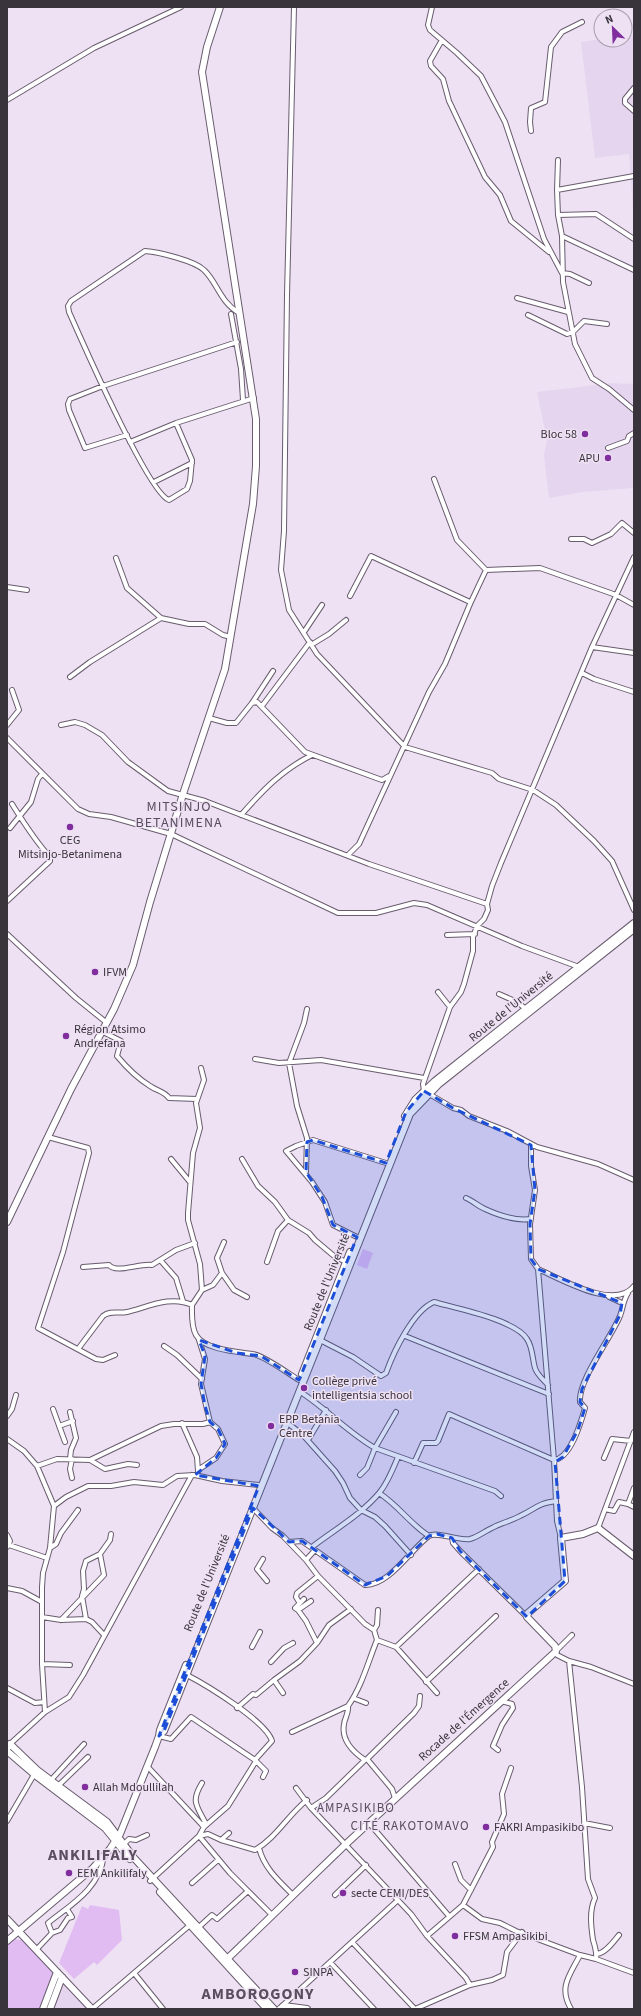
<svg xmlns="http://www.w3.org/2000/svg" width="641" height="2016" font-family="'Source Sans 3',sans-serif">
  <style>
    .built { fill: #e6d5ee }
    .green { fill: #e1bcf2 }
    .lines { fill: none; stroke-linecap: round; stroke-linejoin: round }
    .street-casing { stroke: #685c6d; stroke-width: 6 }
    .secondary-casing { stroke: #685c6d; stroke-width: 8 }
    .street { stroke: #fff; stroke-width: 4 }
    .secondary { stroke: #fff; stroke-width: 6 }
    .marked { fill: #1d4ed8; fill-opacity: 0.2; stroke: #1d4ed8; stroke-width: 3; stroke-dasharray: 8 5; stroke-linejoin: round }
    .poi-dot { fill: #802e9e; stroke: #eee1f4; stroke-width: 1.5 }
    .labels { text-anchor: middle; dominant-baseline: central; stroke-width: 3; stroke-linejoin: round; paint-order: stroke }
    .poi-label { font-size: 12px; fill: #39343b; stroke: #eee1f4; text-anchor: start }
    .street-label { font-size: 12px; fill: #39343b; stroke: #eee1f4 }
    .neighbourhood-label { font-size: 13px; letter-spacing: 1px; fill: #5a4f5f; stroke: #eee1f4 }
    .quarter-label { font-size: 14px; letter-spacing: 1px; fill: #5a4f5f; stroke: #eee1f4 }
    .district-label { font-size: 16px; font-weight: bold; letter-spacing: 1px; fill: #5a4f5f; stroke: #eee1f4 }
  </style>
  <rect width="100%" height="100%" fill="#eee1f4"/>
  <path class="built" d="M634 35V221L629 154 595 158 581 42 601 39 625 40V37Z
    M613 383 628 384 634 383V488L583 492 549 498 544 456 547 440 537 392Z
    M66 1983 90 2009H53L60 1988Z"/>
  <path class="green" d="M363 1249 373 1253 367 1269 357 1265Z
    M90 1905 119 1910 122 1940 97 1965 94 1962 74 1979 59 1963 82 1906 88 1909Z
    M13 1939 22 1940 56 1974 42 2009H7V1945Z"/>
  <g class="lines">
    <defs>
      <path id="street" d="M294 7 287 295 284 531 281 570 289 610 317 654 405 747 492 773 499 779 533 790 556 805 594 841 612 861 634 910
        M432 7 428 25 430 30 457 53 481 76 505 122 544 239 562 273
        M442 40 430 61 431 66 443 79 449 101 485 177 500 195 511 221 549 252
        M634 88 625 99V103L634 111
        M7 100 94 48 181 7
        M531 131 530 122 531 108 545 102 551 47 562 32 582 22
        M558 160 557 190 634 176
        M557 190 558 215 562 236 563 282 575 344 592 378 609 389 634 410
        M558 215 596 214 634 239
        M562 236 634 270
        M562 273 570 274 589 283
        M517 298 568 312
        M231 314 241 369 243 400
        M528 315 567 334 573 332 584 321 607 324
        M176 423 192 460 190 481 187 489 169 500C149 494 81 339 69 312L68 306 71 301 145 251C159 252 195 261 204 270 217 282 220 302 239 313
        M127 435 85 448 69 410 68 404 70 399 103 386 237 342
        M130 442 176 423 254 398
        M608 448 627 441 629 436 634 433
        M154 482 192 463
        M571 539H584L592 543 611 534 622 523 634 533
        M634 557 592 647 501 863 492 886 487 904 488 910 484 919 477 926 473 937V951L464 984 461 992 450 1007 423 1084 424 1091 453 1108 461 1110 469 1116 507 1131 537 1147 598 1164 634 1180
        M116 558 127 588 161 618 189 624H205L223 635 231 637
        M486 570 540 568 616 595 634 605
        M7 587 27 590
        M350 596 371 556 470 602
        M304 632 322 605
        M311 645 329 634 346 620
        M592 647 634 653
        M582 673 594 679 634 692
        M70 677 90 662 161 618
        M252 703 273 671
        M262 706 310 642
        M209 718 227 723H236L252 703 257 702 305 752 382 780 389 776
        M7 725 19 710 12 690
        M61 725 75 722 85 725 102 735 128 762 168 791 205 801 369 864 487 904
        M7 738 78 809 89 814 111 817 171 834 338 913H376L414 903 427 905 522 946 579 967
        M241 815C263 790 282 770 312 755
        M10 828 31 802 38 779 42 774
        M348 855 359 844 429 692 445 664 470 604 486 570 457 540 434 479
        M7 901 50 861V857C35 841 24 823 12 804
        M7 934 76 998 107 1023
        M447 935 475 934
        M438 992 450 1007
        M499 994 517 1002 526 1009
        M103 1032 121 1041 117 1056C127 1068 137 1078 150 1086 157 1091 164 1091 169 1098L197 1099
        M255 1059 279 1063 321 1060 424 1078
        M201 1068 204 1080 196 1103 200 1128 193 1153 188 1213V1220L200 1264 202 1290 192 1305C192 1314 191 1326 196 1335 204 1350 239 1352 253 1354 263 1355 289 1374 299 1380
        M48 1137 88 1148 89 1153 63 1252 38 1328 96 1359 103 1360 115 1355
        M531 1145V1166L535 1190 530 1224 531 1259 538 1269
        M171 1159 190 1182
        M242 1159 258 1186 275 1202 288 1220 309 1233 315 1240 334 1256 346 1262
        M306 1172 307 1138 297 1106 289 1063 304 1023 307 1009
        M466 1198C473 1201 478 1206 485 1209 498 1215 517 1221 531 1219
        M357 1237 333 1225 325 1202 312 1182 286 1151 296 1146 313 1140 386 1163
        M161 1261 176 1278 183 1301
        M267 1262 278 1231 288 1220
        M83 1267 109 1265C116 1274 140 1263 152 1265L176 1250 195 1243
        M222 1273 234 1290 247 1297
        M202 1290 213 1285 222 1273 217 1258 224 1242
        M609 1297 622 1303
        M405 1336 549 1394
        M320 1340 353 1357 381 1376 386 1373C394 1351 413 1311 434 1302 455 1308 516 1320 527 1339 533 1348 532 1358 535 1368 537 1375 544 1380 548 1385
        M164 1346 177 1355 202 1379
        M78 1349 103 1316C111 1310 118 1314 127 1312 148 1307 171 1295 192 1305
        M299 1391C326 1408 347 1432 375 1448L495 1491 501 1496
        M53 1409 65 1442
        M7 1416 12 1409 16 1395
        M286 1422 302 1434 335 1471 343 1483 350 1498 361 1510 375 1517 385 1526 411 1555
        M182 1423 197 1457 198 1471
        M59 1426 73 1421
        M7 1439 24 1451 37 1466 54 1506 50 1548 43 1573 42 1587V1664L45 1712
        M308 1440 326 1410
        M604 1458 612 1439 631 1441
        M70 1459 71 1450 76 1438 70 1412
        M72 1459 70 1469 72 1478
        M90 1460 105 1469 128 1464 137 1465
        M414 1463 423 1443H436L438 1441 449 1414 554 1460C571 1458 581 1422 585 1408L580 1402C578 1380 611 1338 620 1316 623 1308 623 1301 628 1293
        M37 1466 57 1459 90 1460 161 1426 174 1424H203L210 1422 201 1384 205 1359 199 1340
        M198 1470 216 1458 225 1444 218 1429 210 1422
        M360 1475 367 1468 375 1448 396 1412
        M379 1493C398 1505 410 1524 429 1536
        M628 1504 634 1507
        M54 1506 66 1497 88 1486H111L134 1482 163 1485 177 1476 195 1475 222 1481 259 1485
        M253 1508 272 1528 283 1536 306 1560 318 1576 365 1624 374 1630
        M605 1509 614 1511 619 1502 628 1504 634 1488
        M598 1528 634 1432
        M7 1535 10 1541 7 1547
        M452 1538 453 1543 460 1551 527 1617
        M561 1538 557 1521 554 1460 538 1269C561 1279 615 1311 634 1286
        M289 1542 302 1541 365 1585C389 1586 411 1549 429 1536 436 1531 459 1541 470 1539 478 1537 485 1531 492 1528 501 1523 511 1521 520 1516 537 1508 536 1504 556 1501
        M9 1545 47 1558
        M312 1547C334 1530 362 1514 380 1492 388 1482 393 1469 398 1457
        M50 1548 56 1544 61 1533 78 1510
        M263 1559 257 1569 267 1581
        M306 1560 315 1550
        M7 1588 22 1591 42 1602
        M311 1601 298 1610 306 1621 317 1643
        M299 1602 296 1597 297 1593 318 1576
        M298 1610 295 1608 304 1599
        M42 1617 61 1620 86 1619 92 1622 104 1635
        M86 1619 82 1596 84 1589 83 1571 86 1561 100 1554
        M61 1620 104 1575 100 1554 110 1540 111 1534
        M572 1635 556 1651 557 1655 569 1661 582 1787 588 1879 595 1898C589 1911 591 1926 593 1940 595 1946 597 1952 596 1959
        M377 1640 396 1647 479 1569
        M252 1647 260 1632
        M396 1647 437 1693
        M569 1661 591 1667 634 1684
        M271 1662 284 1648 293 1643
        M42 1664 70 1665
        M187 1675C206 1685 266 1721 272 1741L255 1760
        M274 1680 300 1661 317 1643 329 1625 351 1609
        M426 1682 496 1616
        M7 1688 35 1703 44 1702
        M353 1698 366 1703
        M348 1706C349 1713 345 1717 344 1724 341 1740 353 1752 365 1760L367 1759 392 1789 395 1798
        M237 1708 253 1694 256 1695 274 1680 283 1693
        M292 1732 348 1706C362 1686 368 1662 377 1640L374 1630 377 1625 378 1610
        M159 1736 171 1739 191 1717 255 1760 266 1771 263 1777
        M10 1744 45 1712 69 1697 83 1675 192 1475
        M498 1750 493 1746 502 1725 513 1708 512 1704 501 1701
        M367 1759 414 1713 419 1706 420 1696
        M147 1766 204 1827
        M51 1780 84 1744
        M202 1783C191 1801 196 1805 205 1822L202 1825
        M59 1785 88 1757
        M296 1788 311 1808 411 1914 427 1936 466 1978 470 1985
        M311 1808 326 1798 365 1760
        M7 1821 35 1773
        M369 1823 449 1916
        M584 1823 610 1828
        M199 1836 208 1834 221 1840 255 1850C276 1838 288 1815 307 1800
        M199 1836 230 1873 272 1915
        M221 1840 229 1833
        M124 1844 129 1839 136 1840 147 1835
        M259 1848C264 1868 279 1881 293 1895
        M455 1864 461 1880 471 1890
        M150 1881 199 1836 204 1827 228 1806 256 1761
        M192 1883 218 1860
        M335 1895 366 1865
        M463 1905 482 1919 500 1923 516 1931 580 1955 596 1959 634 1973
        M199 1927 212 1915 217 1919 248 1891
        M52 1933 48 1923C72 1904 99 1889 104 1856
        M427 1936 463 1905 493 1847 492 1842 504 1814 502 1794 511 1768
        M352 1942 415 2009
        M36 1950 52 1933 60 1930 68 1918 72 1917 67 1909
        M597 1954C606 1953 614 1941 619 1935
        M330 1962 374 2009
        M134 1973 163 2009
        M282 2006 398 1900
        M92 2009 190 1925
        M415 2009 470 1985 492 1980 503 1975 507 1952 522 1932
        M571 2009C558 1987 570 1975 580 1955"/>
      <path id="secondary" d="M405 1116 415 1100 435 1081 634 923
        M7 1222 71 1089 114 1009 133 965 150 902 183 794 225 669 253 504 256 466V419L202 72 207 47 220 7
        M302 1374 350 1252
        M159 1736 160 1730 186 1665
        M7 1749 10 1744 37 1770 107 1822 134 1858 274 2009
        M7 1751 35 1775 105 1828 130 1859
        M160 1892 267 2009
        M7 1919 92 2009
        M7 1941 93 1868 110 1849 120 1834 155 1747 159 1736 164 1731 410 1114 439 1084 634 929
        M224 1962 346 1844 552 1655 556 1651 555 1646 527 1617 528 1613 565 1581 561 1538 583 1534 598 1528 634 1556
        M43 2009 57 1972
        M50 2009 62 1977
        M280 2009 284 2006 307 2009"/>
    </defs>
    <use href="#street" class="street-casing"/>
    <use href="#secondary" class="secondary-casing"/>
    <use href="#street" class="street"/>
    <use href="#secondary" class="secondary"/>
  </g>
  <path class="marked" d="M424 1091 453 1108 531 1145 535 1190 530 1224 531 1259 538 1269 622 1303 620 1315 582 1389 580 1402 585 1408 578 1430 563 1457 555 1462 565 1581 527 1617 460 1551 452 1538 437 1534 429 1536 387 1576 365 1585 302 1541 289 1542 253 1508 164 1731 159 1736 259 1486 195 1475 216 1458 225 1444 218 1429 210 1422 205 1406 201 1384 205 1356 199 1340 237 1353 261 1356 299 1380 357 1237 333 1225 322 1197 306 1172 307 1142 313 1140 386 1163 406 1112Z"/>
  <g class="poi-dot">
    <circle cx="585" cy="434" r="4"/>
    <circle cx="608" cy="458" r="4"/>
    <circle cx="70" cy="827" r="4"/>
    <circle cx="95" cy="972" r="4"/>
    <circle cx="66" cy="1036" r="4"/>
    <circle cx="304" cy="1388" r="4"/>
    <circle cx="271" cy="1426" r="4"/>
    <circle cx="85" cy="1787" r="4"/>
    <circle cx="486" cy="1827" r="4"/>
    <circle cx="69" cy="1873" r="4"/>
    <circle cx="343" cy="1893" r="4"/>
    <circle cx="455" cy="1936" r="4"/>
    <circle cx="295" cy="1972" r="4"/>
  </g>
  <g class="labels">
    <g class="poi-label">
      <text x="577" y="434" text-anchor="end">Bloc 58</text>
      <text x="600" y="458" text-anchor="end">APU</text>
      <text x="70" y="840" text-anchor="middle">CEG<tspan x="70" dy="14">Mitsinjo-Betanimena</tspan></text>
      <text x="103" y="972">IFVM</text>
      <text x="74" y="1029">Région Atsimo<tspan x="74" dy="14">Andrefana</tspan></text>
      <text x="312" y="1381">Collège privé<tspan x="312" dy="14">intelligentsia school</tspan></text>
      <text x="279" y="1419">EPP Betania<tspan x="279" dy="14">Centre</tspan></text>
      <text x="93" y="1787">Allah Mdoullilah</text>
      <text x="494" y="1827">FAKRI Ampasikibo</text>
      <text x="77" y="1873">EEM Ankilifaly</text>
      <text x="351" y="1893">secte CEMI/DES</text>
      <text x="463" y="1936">FFSM Ampasikibi</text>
      <text x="303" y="1972">SINPA</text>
    </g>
    <g class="street-label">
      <text transform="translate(511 1007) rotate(-39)">Route de l'Université</text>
      <text transform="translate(327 1282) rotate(-68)">Route de l'Université</text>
      <text transform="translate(207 1583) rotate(-68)">Route de l'Université</text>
      <text transform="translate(464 1720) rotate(-42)">Rocade de l'Émergence</text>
    </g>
    <g class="neighbourhood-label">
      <text x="356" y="1808">AMPASIKIBO</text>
      <text x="410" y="1826">CITÉ RAKOTOMAVO</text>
    </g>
    <g class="quarter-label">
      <text x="179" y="807">MITSINJO<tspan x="179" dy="16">BETANIMENA</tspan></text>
    </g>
    <g class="district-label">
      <text x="93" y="1855">ANKILIFALY</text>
      <text x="258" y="1994">AMBOROGONY</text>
    </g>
  </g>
  <rect width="641" height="2016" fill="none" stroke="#39343b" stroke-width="16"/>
  <g transform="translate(613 28) rotate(336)"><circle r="19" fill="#eee1f4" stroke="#a69caa"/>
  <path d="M0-3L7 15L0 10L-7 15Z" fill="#802e9e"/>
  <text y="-6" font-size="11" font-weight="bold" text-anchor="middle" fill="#39343b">N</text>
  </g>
</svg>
